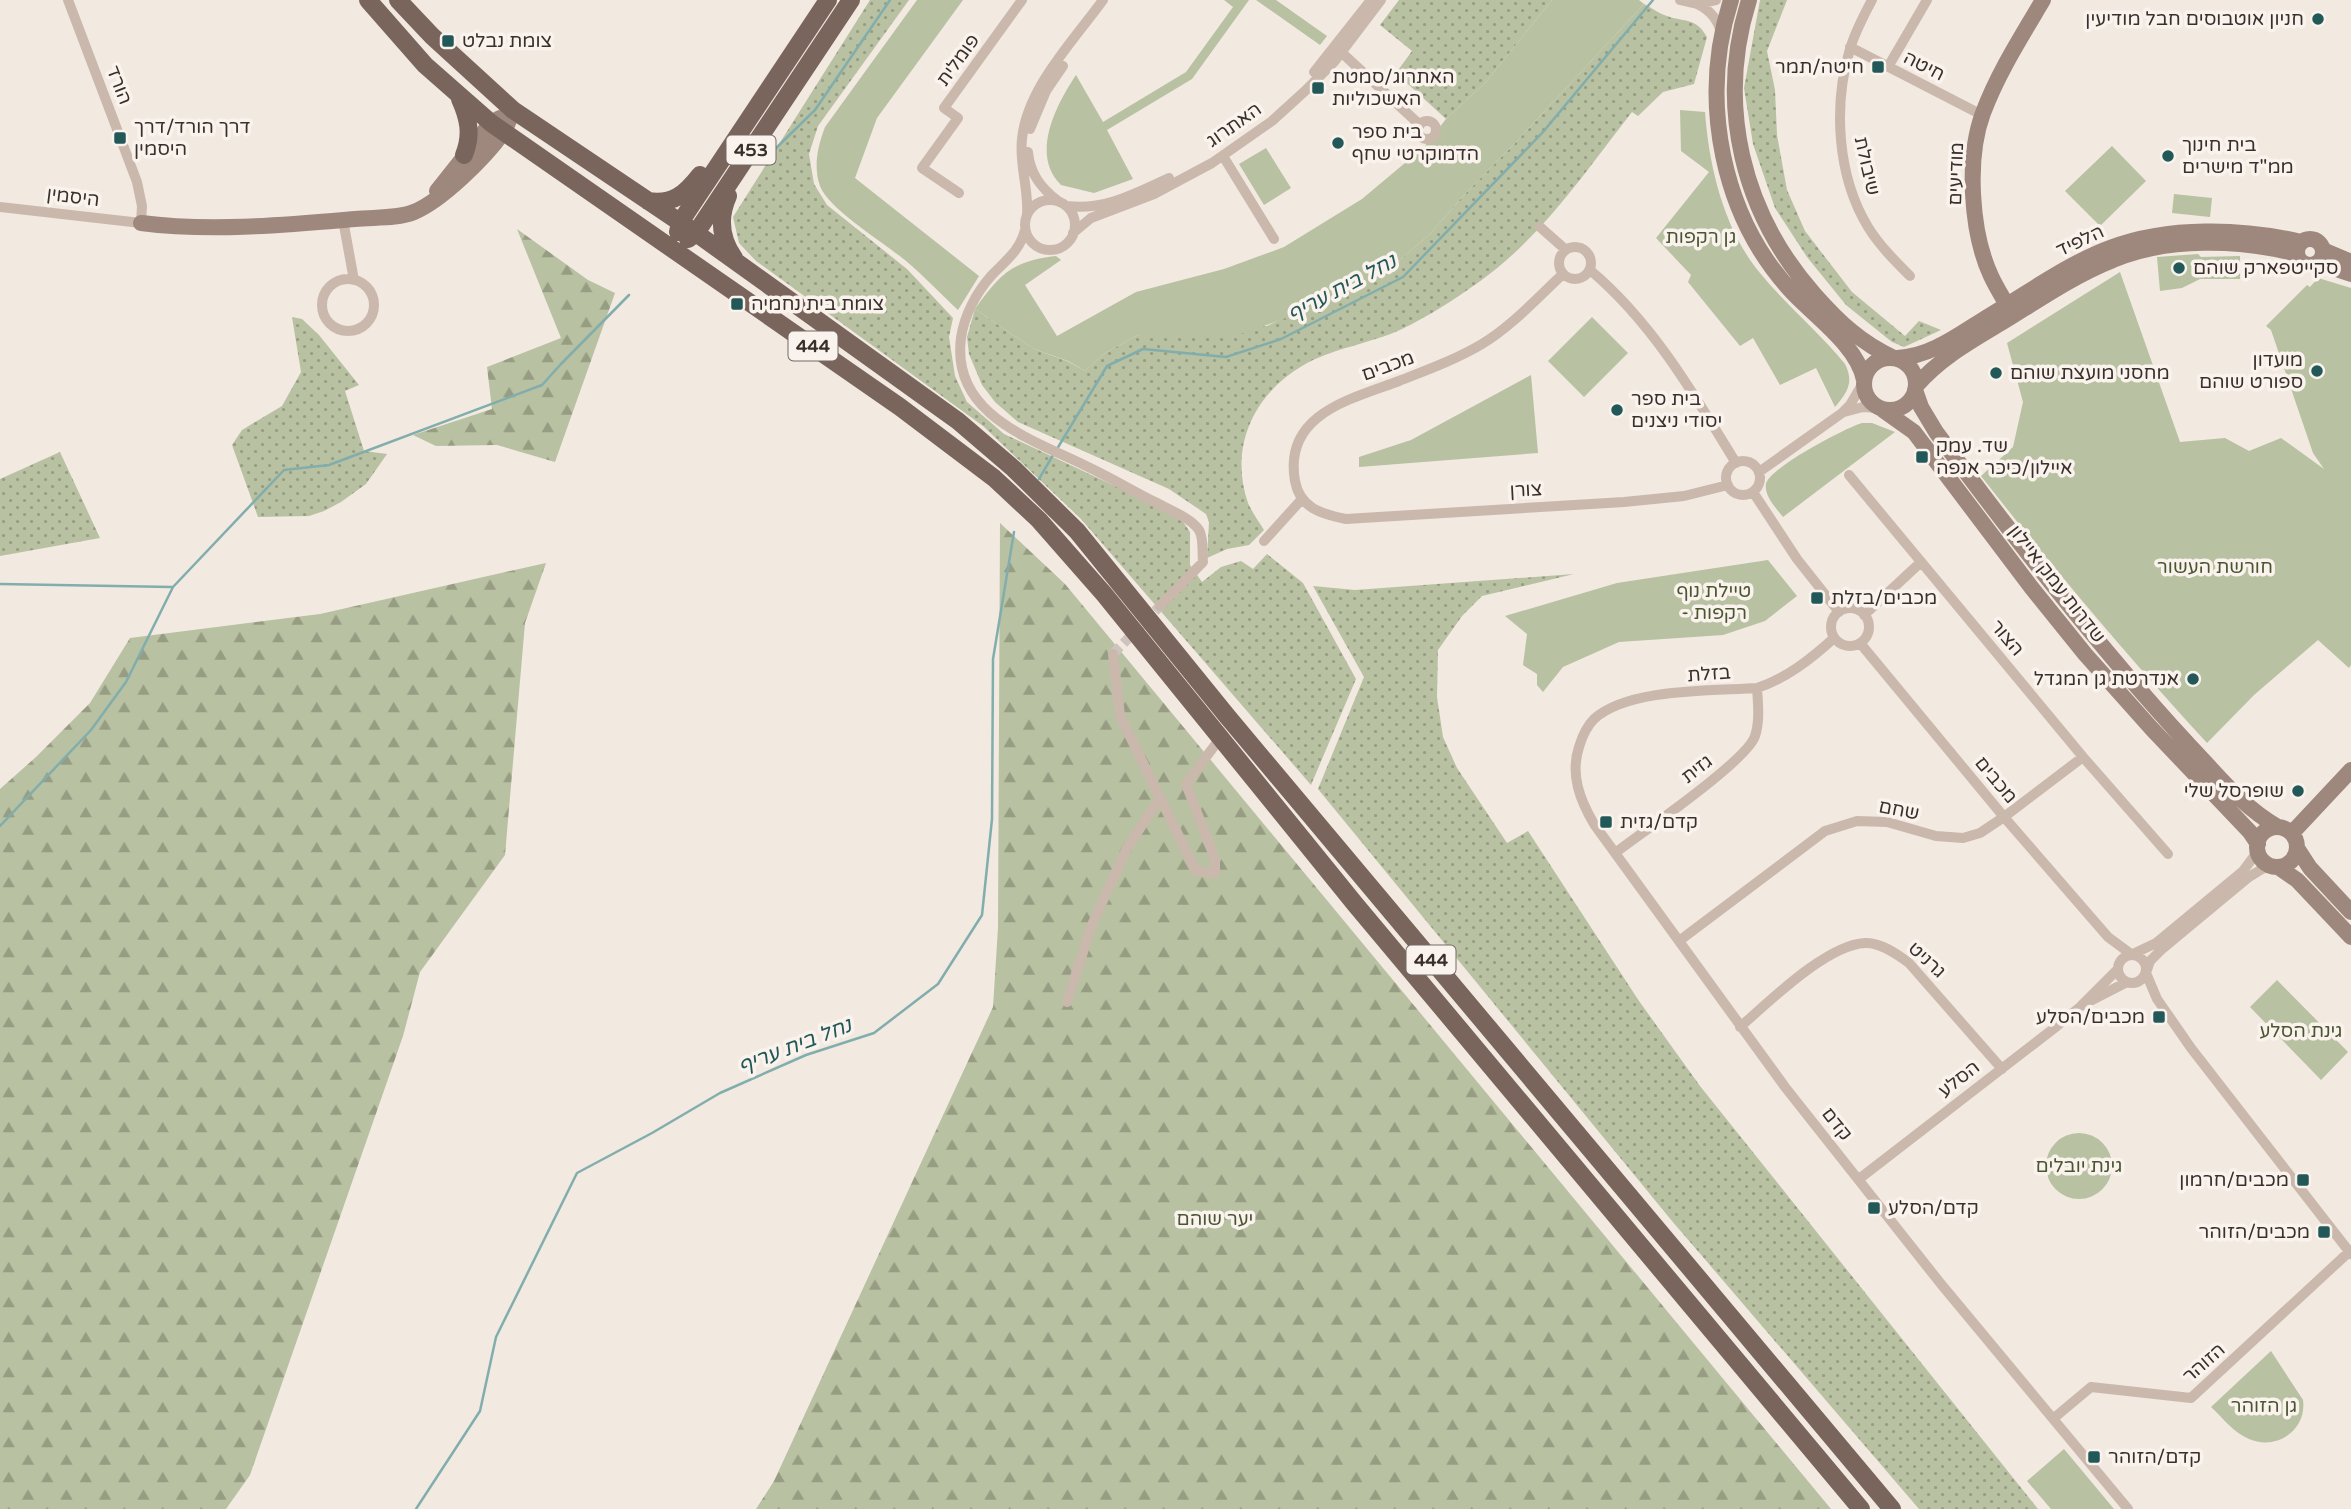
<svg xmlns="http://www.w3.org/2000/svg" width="2351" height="1509" font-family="'Varela Round','Noto Sans Hebrew',sans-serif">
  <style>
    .grass { fill: url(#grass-dots) }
    .forest { fill: url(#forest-firs) }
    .park { fill: #b8c1a1 }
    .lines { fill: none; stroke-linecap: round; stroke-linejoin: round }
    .stream { stroke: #81aead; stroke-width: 2.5 }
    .street-tunnel { stroke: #cdc4bd; stroke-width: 10; stroke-dasharray: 10 5; stroke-linecap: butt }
    .street { stroke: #cab8ad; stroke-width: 10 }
    .secondary { stroke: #9e887e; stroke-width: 16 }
    .primary { stroke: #7a655d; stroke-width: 18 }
    .poi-dot { fill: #235858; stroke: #faf3ed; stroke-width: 2.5 }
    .labels { text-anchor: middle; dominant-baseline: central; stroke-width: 7; stroke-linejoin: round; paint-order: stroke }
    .shield { fill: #faf3ed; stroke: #736a65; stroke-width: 2 }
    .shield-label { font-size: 18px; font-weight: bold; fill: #392f2b }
    .poi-label { font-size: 19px; fill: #392f2b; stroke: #faf3ed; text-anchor: start }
    .street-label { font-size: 19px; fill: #392f2b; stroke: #faf3ed }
    .park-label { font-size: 19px; fill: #4a5630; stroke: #faf3ed }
    .water-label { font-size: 21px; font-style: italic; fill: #235858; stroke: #faf3ed }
  </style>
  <defs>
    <pattern id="grass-dots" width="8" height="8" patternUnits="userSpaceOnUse" patternTransform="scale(1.75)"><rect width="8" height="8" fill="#b8c1a1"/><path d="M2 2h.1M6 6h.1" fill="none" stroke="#979d83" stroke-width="1.8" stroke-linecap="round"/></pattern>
    <pattern id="forest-firs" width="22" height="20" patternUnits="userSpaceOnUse" patternTransform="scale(1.75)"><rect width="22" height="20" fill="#b8c1a1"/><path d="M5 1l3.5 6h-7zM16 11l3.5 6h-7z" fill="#979d83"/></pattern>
  </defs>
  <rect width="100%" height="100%" fill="#f2e9e1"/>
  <path class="grass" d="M870 0H909L818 126 809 154 814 184 827 205 907 269 953 318 949 337 955 376 967 402 1004 434 1179 516 1190 532V565L1202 582 1221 567 1241 561 1253 569 1267 554 1303 583 1356 679 1311 785 1081 519 983 426 756 261 739 243 733 217Z
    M1399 0H1552L1486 82 1446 119 1396 73 1412 51 1380 25Z
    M1760 0H1787L1767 51 1775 90 1777 135 1787 190 1805 231 1852 292 1905 336 1919 321 1941 330 1904 347 1892 342 1846 305 1807 257 1775 208 1753 144 1744 88Z
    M1644 4C1650 7 1657 12 1664 15 1684 23 1695 16 1707 37L1694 84 1663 92 1638 116 1632 112C1585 172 1542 237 1479 282 1455 299 1429 316 1402 329 1370 344 1332 348 1302 366 1253 395 1229 448 1248 503 1252 512 1259 522 1264 530L1249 545 1227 549 1207 558 1209 522 1206 514 1169 489 1018 422 995 402 982 385 969 354 967 337 975 309 1034 349 1067 361 1085 371 1105 353 1140 334 1267 326 1394 265 1430 234 1463 196 1515 143Z
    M292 317 302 319 319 335 359 385 345 391 364 451 387 454 366 484 341 502 324 511 309 516 258 517 232 445 242 430 282 406 301 372Z
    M60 452 100 538 0 556V479Z
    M1574 574 1482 596 1462 616 1438 650 1437 697 1443 737 1457 768 1507 843 1528 831 1639 1001 1700 1086 2038 1509H1919L1672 1221 1318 789 1364 677 1313 586 1355 590Z"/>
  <path class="forest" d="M517 229 588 280 615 293 555 462 497 445 436 446 413 435 492 409 487 367 561 338Z
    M1000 523 1065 584 1831 1509H756L774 1481 993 1007 998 928Z
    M546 563 525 623 505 855 420 972 403 1036 250 1475 226 1509H0V789L36 757 90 703 130 638 320 614Z"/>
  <path class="park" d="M917 0H963L877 118 855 178 979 276 958 310C941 294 924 276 906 261 885 243 829 210 820 186 813 166 818 146 825 127Z
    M1224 0H1249L1192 79 1107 130 1133 179 1094 193 1061 185C1030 155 1056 105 1076 75L1103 122 1186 72 1233 7Z
    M1256 0H1276L1327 36 1320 45Z
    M1552 0H1639L1644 4 1515 143 1463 196 1430 234 1394 265 1294 315 1245 333 1217 337 1140 334 1105 353 1085 371 1068 361 1034 349 975 309C1000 274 1012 261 1056 256L1061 260 1025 285 1057 336 1136 292 1224 269 1284 247 1362 199 1424 147 1446 119 1486 82Z
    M1680 110 1705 112C1709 167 1724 230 1760 273 1786 305 1819 332 1845 364 1854 382 1848 392 1835 407L1816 368 1780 385 1753 338 1740 346 1688 282 1691 275 1656 238 1709 172 1681 151Z
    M2112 146 2146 181 2100 226 2065 191Z
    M1266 148 1291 188 1264 205 1239 164Z
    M2174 194 2212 198 2210 217 2172 213Z
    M2198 254 2201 257 2240 256V279H2200L2182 288 2160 291 2157 257Z
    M2120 272 2180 442 2225 438 2249 451 2281 438 2324 469 2313 453 2271 330 2266 326 2307 285 2310 287 2318 278 2351 288V665L2349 668 2318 640 2254 695 2207 743C2128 657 2053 568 1981 476L2013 447 2023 402 2007 343Z
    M1592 317 1628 353 1584 397 1548 361Z
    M1531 375 1538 453 1359 467V457L1411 440Z
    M1862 423H1872L1895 432 1783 517C1776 508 1764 496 1766 484 1769 468 1845 428 1862 423Z
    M1768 560 1797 596 1765 621 1723 635 1619 642 1563 667 1543 692 1537 685V674L1523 665 1527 634 1505 616 1617 583Z
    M2277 980 2348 1052 2321 1080 2250 1007Z
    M2046 1166a33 33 0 1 1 66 0a33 33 0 1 1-66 0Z
    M2271 1351 2303 1400C2307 1430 2277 1451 2249 1439 2234 1433 2223 1418 2211 1407Z
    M2064 1449 2114 1509H2051L2027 1481Z"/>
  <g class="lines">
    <path class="stream" d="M770 154 815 110 890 0
      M1057 449 1107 366 1143 349 1226 357 1281 339 1403 277 1543 132 1653 0
      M1039 479 1053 455
      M0 584 172 587
      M0 826 91 730 126 682 173 587 284 470 329 465 542 385 561 364 629 295
      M416 1509 480 1411 496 1337 577 1173 652 1133 720 1093 806 1055 874 1033 938 984 982 915 992 819 993 659 1014 532"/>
    <path class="street-tunnel" d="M1113 654 1160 606"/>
    <path class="street" d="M1680 0 1697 4 1716 0
      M1872 0C1864 15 1855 32 1850 49 1833 105 1837 176 1868 227 1879 245 1895 261 1910 276
      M1697 4C1710 10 1718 19 1721 33
      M1850 47 1982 115
      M1341 52 1420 125
      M1888 67 1927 0
      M1314 72 1371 0
      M1418 130a9 9 0 1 1 18 0a9 9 0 1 1-18 0Z
      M1030 129 1046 91 1063 66
      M1028 152C1030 174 1041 188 1058 201
      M1223 156 1274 239
      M959 193 922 168 958 118 944 108 1022 0
      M1025 225a25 25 0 1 1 50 0a25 25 0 1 1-50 0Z
      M1067 206C1104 211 1136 193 1169 178
      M0 207 141 223 142 206 137 182 68 0
      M1027 215C1029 189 1019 165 1022 139 1027 88 1074 40 1103 0
      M343 220 354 280
      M1540 227 1566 250
      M1025 230C1020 251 1004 262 991 276 976 293 964 316 961 338 951 414 1031 439 1084 465 1108 476 1131 490 1155 502 1168 509 1191 518 1199 530 1204 538 1202 553 1203 562L1160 606
      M1073 233 1091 218 1154 194 1212 163 1272 121 1305 91 1334 62 1381 0
      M1559 263a16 16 0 1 1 32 0a16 16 0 1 1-32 0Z
      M1590 270C1652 322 1694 394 1736 463
      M1563 274C1537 298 1512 326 1482 344 1457 359 1427 370 1399 381 1351 399 1283 414 1295 481 1300 508 1321 514 1346 519L1624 502 1684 496 1728 485
      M322 305a26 26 0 1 1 52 0a26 26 0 1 1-52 0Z
      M1844 412 1863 407 1878 408
      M1726 478a17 17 0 1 1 34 0a17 17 0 1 1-34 0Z
      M1759 472 1842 413 1850 405 1863 383
      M1849 475 2083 757 2168 854
      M1753 492 1797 559 1839 612
      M1264 541 1302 499
      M1831 627a19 19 0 1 1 38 0a19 19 0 1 1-38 0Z
      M1864 615 1921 562
      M1834 638C1811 659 1787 678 1757 688 1712 691 1628 688 1594 719 1586 727 1582 737 1579 747 1570 775 1580 800 1594 824L1785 1087 1941 1284 2128 1509
      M1860 643 2004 817 2108 937 2131 954
      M1113 654 1120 716 1196 871 1215 873V859L1186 784 1221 737
      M1615 853C1641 833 1747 761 1755 736 1760 721 1758 704 1757 688
      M1679 941 1825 831 1857 821 1887 822 1936 836 1963 838 1980 833 2004 817 2083 757
      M2133 954 2156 943 2243 871 2258 851
      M2118 969a14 14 0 1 1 28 0a14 14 0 1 1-28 0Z
      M2147 970 2150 961 2161 950 2249 877 2262 869 2272 866
      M2146 973 2157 999 2191 1048 2351 1254
      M2092 1000 2127 982
      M1067 1002 1091 927 1127 848 1160 798
      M1740 1027C1769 1002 1826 945 1865 943 1880 942 1897 954 1909 963L2002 1069
      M1859 1179 2057 1026 2080 1007 2118 969
      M2054 1418 2091 1387 2191 1398 2349 1252"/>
    <path class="secondary" d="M1731 0C1699 100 1721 217 1794 294 1817 318 1858 347 1864 380
      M1749 0C1716 105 1742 213 1815 295 1839 322 1861 343 1894 358
      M437 191 491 123 500 118
      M141 223C211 232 285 225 355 219 374 217 397 219 414 212 441 201 485 158 502 134 507 127 510 118 513 110
      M2297 252a13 13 0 1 1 26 0a13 13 0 1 1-26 0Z
      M2323 250 2351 262
      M2318 263 2351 274
      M2012 314C2005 301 1997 289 1991 276 1971 233 1966 159 1983 113 1998 73 2021 37 2043 0
      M1864 384a26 26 0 1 1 52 0a26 26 0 1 1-52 0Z
      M1897 358C1931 357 1961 333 1989 316 2028 293 2067 264 2110 248 2168 226 2242 228 2301 242
      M1916 386C1941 357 1973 340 2006 320 2040 299 2075 275 2113 260 2167 237 2240 239 2297 254
      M1915 390 1921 407 1936 432C2016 540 2097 645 2188 744 2215 772 2243 808 2278 827
      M1883 410 1914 432 2031 587 2085 654 2152 729 2250 832 2258 844
      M2257 847a20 20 0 1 1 40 0a20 20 0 1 1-40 0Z
      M2292 833 2351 770
      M2297 848 2310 868 2351 912
      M2278 867 2297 880 2351 937"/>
    <path class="primary" d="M368 0 425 65 491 123 900 407 994 478 1039 520 1104 594 1355 904 1861 1509
      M398 0 432 36 513 110 696 233 958 421 1014 469 1077 531 1227 716 1892 1509
      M460 99C469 119 472 135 464 155
      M728 196C718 218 720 238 734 258
      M648 201C673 205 685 194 700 175
      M678 232 680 223 687 212 828 0
      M688 239 696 233 851 0"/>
  </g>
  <g class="poi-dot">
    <circle cx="2318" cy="19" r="7"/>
    <rect x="441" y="34" width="14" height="14" rx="3.5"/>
    <rect x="1871" y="60" width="14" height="14" rx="3.5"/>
    <rect x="1311" y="81" width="14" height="14" rx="3.5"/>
    <rect x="113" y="131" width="14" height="14" rx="3.5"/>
    <circle cx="1338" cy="143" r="7"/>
    <circle cx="2168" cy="156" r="7"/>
    <circle cx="2179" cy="268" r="7"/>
    <rect x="730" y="297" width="14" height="14" rx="3.5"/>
    <circle cx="2317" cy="371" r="7"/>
    <circle cx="1996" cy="373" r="7"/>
    <circle cx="1617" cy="410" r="7"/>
    <rect x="1915" y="450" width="14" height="14" rx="3.5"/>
    <rect x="1810" y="591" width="14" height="14" rx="3.5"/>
    <circle cx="2193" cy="679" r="7"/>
    <circle cx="2298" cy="791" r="7"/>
    <rect x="1599" y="815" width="14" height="14" rx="3.5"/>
    <rect x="2152" y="1010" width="14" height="14" rx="3.5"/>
    <rect x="2296" y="1173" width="14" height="14" rx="3.5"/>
    <rect x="1867" y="1201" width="14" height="14" rx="3.5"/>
    <rect x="2317" y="1225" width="14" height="14" rx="3.5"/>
    <rect x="2087" y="1450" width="14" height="14" rx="3.5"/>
  </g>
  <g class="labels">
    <g class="shield">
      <rect x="726.5" y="135.5" width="49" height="29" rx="5"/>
      <rect x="788.5" y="331.5" width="49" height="29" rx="5"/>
      <rect x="1406.5" y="945.5" width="49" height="29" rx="5"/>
    </g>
    <g class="shield-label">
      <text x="751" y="150">453</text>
      <text x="813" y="346">444</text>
      <text x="1431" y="960">444</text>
    </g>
    <g class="poi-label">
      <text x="2304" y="19" text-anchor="end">חניון אוטבוסים חבל מודיעין</text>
      <text x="462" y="41">צומת נבלט</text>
      <text x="1864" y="67" text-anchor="end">חיטה/תמר</text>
      <text x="1332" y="77">האתרוג/סמטת<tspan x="1332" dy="22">האשכוליות</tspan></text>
      <text x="134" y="127">דרך הורד/דרך<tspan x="134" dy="22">היסמין</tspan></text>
      <text x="1352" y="132">בית ספר<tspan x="1352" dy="22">הדמוקרטי שחף</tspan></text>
      <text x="2182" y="145">בית חינוך<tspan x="2182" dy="22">ממ"ד מישרים</tspan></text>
      <text x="2193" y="268">סקייטפארק שוהם</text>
      <text x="751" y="304">צומת בית נחמיה</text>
      <text x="2303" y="360" text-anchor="end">מועדון<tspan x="2303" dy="22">ספורט שוהם</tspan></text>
      <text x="2010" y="373">מחסני מועצת שוהם</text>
      <text x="1631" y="399">בית ספר<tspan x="1631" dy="22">יסודי ניצנים</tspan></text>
      <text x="1936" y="446">שד. עמק<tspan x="1936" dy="22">איילון/כיכר אנפה</tspan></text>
      <text x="1831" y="598">מכבים/בזלת</text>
      <text x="2179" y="679" text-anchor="end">אנדרטת גן המגדל</text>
      <text x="2284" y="791" text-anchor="end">שופרסל שלי</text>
      <text x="1620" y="822">קדם/גזית</text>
      <text x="2145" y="1017" text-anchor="end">מכבים/הסלע</text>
      <text x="2289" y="1180" text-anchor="end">מכבים/חרמון</text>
      <text x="1888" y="1208">קדם/הסלע</text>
      <text x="2310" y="1232" text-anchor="end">מכבים/הזוהר</text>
      <text x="2108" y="1457">קדם/הזוהר</text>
    </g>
    <g class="street-label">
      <text transform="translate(958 60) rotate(-54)">פומלית</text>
      <text transform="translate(1924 66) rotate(27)">חיטה</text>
      <text transform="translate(119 85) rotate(69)">הורד</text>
      <text transform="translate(1234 125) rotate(-35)">האתרוג</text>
      <text transform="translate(1867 166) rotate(77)">שיבולת</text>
      <text transform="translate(1956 174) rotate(-88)">מודיעים</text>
      <text transform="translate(73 197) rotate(7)">היסמין</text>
      <text transform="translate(2080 241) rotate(-25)">הלפיד</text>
      <text transform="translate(1388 366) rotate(-20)">מכבים</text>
      <text transform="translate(1526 490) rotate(-3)">צורן</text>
      <text transform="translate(2057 584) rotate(52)">שדרות עמק איילון</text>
      <text transform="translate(2007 638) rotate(50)">הצור</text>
      <text transform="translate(1709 674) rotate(-4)">בזלת</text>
      <text transform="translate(1697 769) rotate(-38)">גזית</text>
      <text transform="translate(1996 780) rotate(50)">מכבים</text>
      <text transform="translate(1899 810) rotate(11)">שחם</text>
      <text transform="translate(1927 960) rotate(43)">גרניט</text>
      <text transform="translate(1959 1079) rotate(-38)">הסלע</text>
      <text transform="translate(1837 1124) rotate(51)">קדם</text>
      <text transform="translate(2204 1363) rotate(-41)">הזוהר</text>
    </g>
    <g class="park-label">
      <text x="1701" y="237">גן רקפות</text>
      <text x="2215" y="567">חורשת העשור</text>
      <text x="1714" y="591">טיילת נוף<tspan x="1714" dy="22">- רקפות</tspan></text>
      <text x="2301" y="1031">גינת הסלע</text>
      <text x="2079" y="1166">גינת יובלים</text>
      <text x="1215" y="1219">יער שוהם</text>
      <text x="2264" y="1406">גן הזוהר</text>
    </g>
    <g class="water-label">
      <text transform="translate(1342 288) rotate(-28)">נחל בית עריף</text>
      <text transform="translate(795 1046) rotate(-21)">נחל בית עריף</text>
    </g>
  </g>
</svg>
